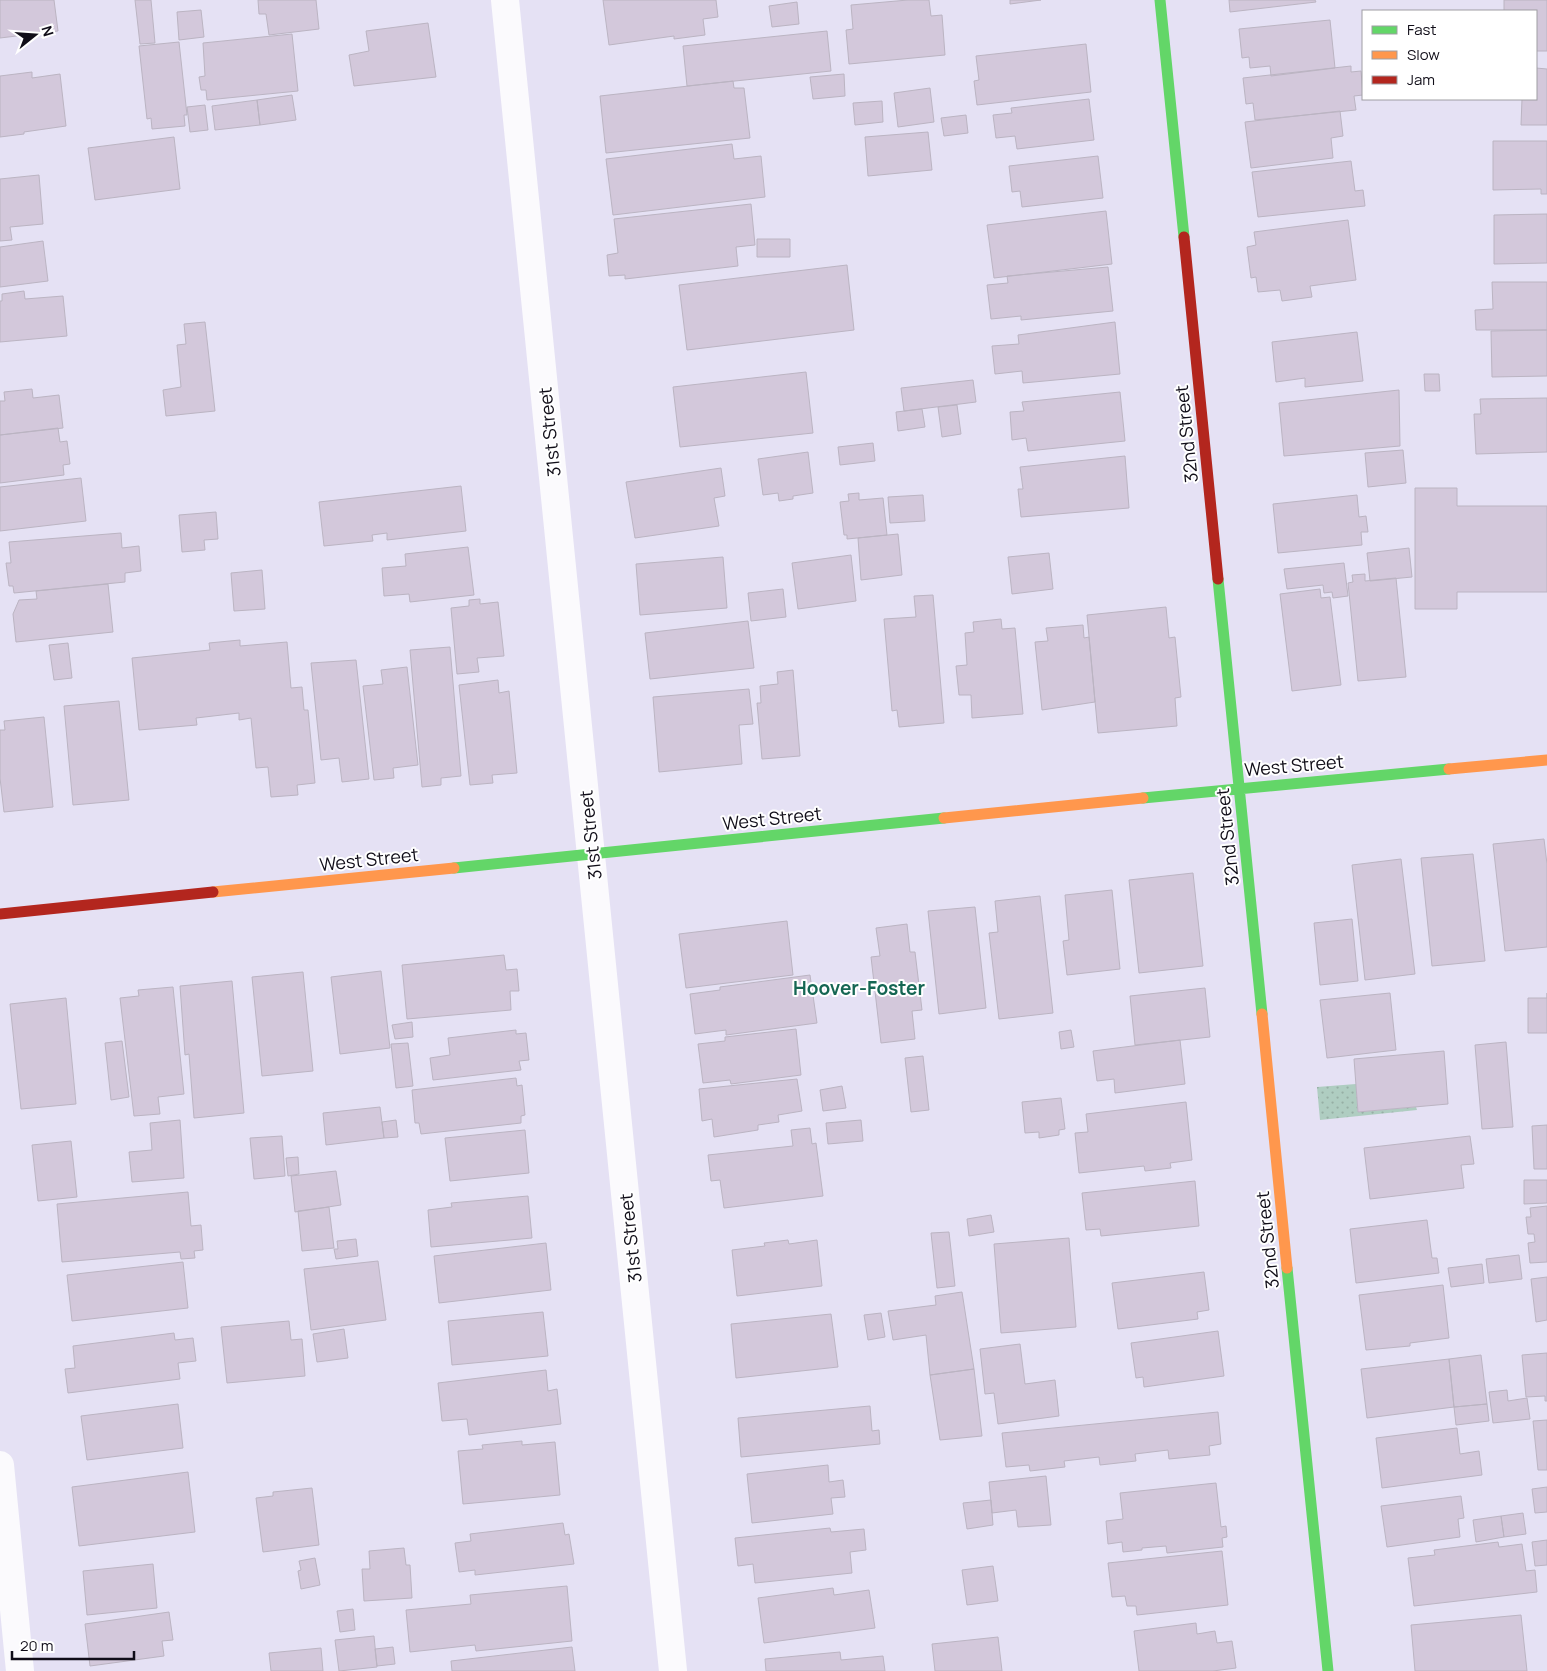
<svg xmlns="http://www.w3.org/2000/svg" width="1547" height="1671" font-family="Manrope,sans-serif">
  <style>
    .grass { fill: url(#grass-dots) }
    .building { fill: #d3c8db; stroke: #bbb4c2 }
    .lines { fill: none; stroke-linecap: round; stroke-linejoin: round }
    .street { stroke: #fbfafd; stroke-width: 28 }
    .fast { stroke: #63d668; stroke-width: 11 }
    .slow { stroke: #ff974d; stroke-width: 11 }
    .jam { stroke: #b3261e; stroke-width: 11 }
    .labels { text-anchor: middle; dominant-baseline: central; stroke-width: 4; stroke-linejoin: round; paint-order: stroke }
    .street-label { font-size: 18px; fill: #100d18; stroke: #fff }
    .neighbourhood-label { font-size: 19px; font-weight: bold; fill: #156653; stroke: #fff }
  </style>
  <defs>
    <pattern id="grass-dots" width="8" height="8" patternUnits="userSpaceOnUse" patternTransform="scale(1.25)"><rect width="8" height="8" fill="#afcdc1"/><path d="M2 2h.1M6 6h.1" fill="none" stroke="#96afa5" stroke-width="1.8" stroke-linecap="round"/></pattern>
  </defs>
  <rect width="100%" height="100%" fill="#e5e1f4"/>
  <path class="grass" d="M1356 1084 1358 1112 1416 1107 1417 1110 1320 1120 1317 1087Z"/>
  <path class="building" d="M0 0H54L58 31 0 38Z
    M135 0H151L155 43 140 44Z
    M258 0H316L319 29 269 35 266 14H259Z
    M603 0H716L718 17 703 19 705 35 674 39V36L609 45Z
    M908 0H929L931 16 942 15 945 55 849 64 846 30 853 29 851 5Z
    M1010 0H1041L1010 4Z
    M1229 0H1315L1316 2 1230 12Z
    M1504 0H1547V51H1536V11H1504Z
    M797 2 799 24 772 27 769 6Z
    M201 10 204 37 179 40 177 12Z
    M1330 20 1335 68 1271 76 1270 66 1250 68 1249 57 1242 58 1239 29Z
    M428 23 436 77 354 86 349 55 369 51 366 31Z
    M827 31 831 71 687 86 683 46Z
    M292 34 298 91 207 100 206 90H201L199 77 205 76 203 43Z
    M179 42 187 115H184L185 126 152 129 151 118 147 119 139 46Z
    M1086 44 1091 92 977 105 974 81 979 80 976 56Z
    M1351 66V72L1361 71 1363 95 1354 96 1356 110 1255 120 1253 103 1246 104 1243 78Z
    M1536 68 1547 69V125H1521L1522 99H1536Z
    M32 72V78L60 74 66 126 24 132V134L0 137V76Z
    M844 74 845 96 813 99 810 77Z
    M733 81 734 88H744L750 138 606 153 600 96Z
    M930 88 934 122 898 127 894 93Z
    M292 95 296 120 260 125 257 100Z
    M1089 99 1094 140 1017 149 1015 136 996 138 993 115 1012 113 1011 108Z
    M257 100 260 125 215 130 212 106Z
    M882 101 883 122 855 125 853 103Z
    M205 105 208 130 190 132 187 107Z
    M1340 111 1343 136 1331 138 1333 158 1251 168 1245 122Z
    M966 115 968 133 944 136 941 118Z
    M928 132 932 170 868 176 865 137Z
    M174 137 180 189 95 200 88 148Z
    M1493 141H1547V194H1541V189L1493 190Z
    M732 144 734 159 761 156 765 197 613 215 606 159Z
    M1098 156 1103 198 1022 207 1020 191 1012 192 1009 166Z
    M1351 161 1355 191 1363 190 1365 206 1258 217 1252 172Z
    M39 175 43 224 10 227 12 240 0 241V179Z
    M751 204 755 245 736 247 738 266 625 279V275L609 276 607 255 618 253 614 219Z
    M1106 211 1112 264 994 278 987 225Z
    M1547 214V263L1494 264V215Z
    M1348 220 1356 280 1310 286 1312 297 1282 301 1280 290 1258 292 1256 277 1251 278 1247 247 1256 245 1254 232Z
    M757 239H790V257H757Z
    M43 241 48 281 0 287V247Z
    M847 265 854 330 687 350 679 285Z
    M1108 267 1113 311 1021 320V316L991 319 987 285 1008 283 1007 276Z
    M1492 282H1547V330H1476L1475 310 1493 309Z
    M24 291 25 299 63 296 67 336 0 342V301H2V294Z
    M205 322 215 411 166 416 163 390 181 387 177 345 186 344 184 324Z
    M1115 322 1120 374 1023 383 1022 371 995 374 992 346 1019 344 1018 335Z
    M1547 330V376L1492 377 1491 331Z
    M1357 332 1363 381 1305 387V378L1276 382 1272 342Z
    M806 372 813 433 680 447 673 387Z
    M1424 374H1439L1440 391H1425Z
    M973 380 976 402 904 411 901 388Z
    M32 389 33 398 59 395 63 428 0 435V401H5L4 392Z
    M1399 390 1400 446 1284 456 1279 403Z
    M1120 392 1125 441 1028 451 1026 438 1012 440 1010 412 1024 411 1022 402Z
    M1547 398V452L1476 454 1474 414H1481L1480 399Z
    M957 405 961 434 942 437 938 407Z
    M922 409 925 427 898 431 896 412Z
    M58 428 60 442 67 441 70 464 63 465 64 475 0 483V435Z
    M873 443 875 461 840 465 838 447Z
    M1403 450 1406 483 1368 487 1365 453Z
    M808 452 813 493 793 496V499L779 501 778 493 763 495 758 459Z
    M1125 456 1129 508 1021 517 1018 489H1023L1020 467Z
    M721 468 725 496 714 498 719 526 635 538 626 482Z
    M81 478 86 521 0 531V487Z
    M461 486 466 531 387 540V533L372 535 373 541 324 546 319 502Z
    M1415 488H1457V506H1547V592H1457V609H1415Z
    M859 493V500L883 498 887 535 847 539V535H844L840 502 849 501 848 494Z
    M923 495 925 521 890 523 888 497Z
    M1357 495 1359 517 1366 516 1368 532H1361L1362 545 1278 553 1273 504Z
    M216 512 218 539 204 540 205 550 182 552 179 515Z
    M121 533 122 548 139 546 141 571 125 573V582L14 593 13 586H9L6 563H11L9 542Z
    M898 534 902 575 861 580 858 538Z
    M468 547 474 595 410 602 409 594 384 596 382 568 406 566 405 554Z
    M1409 548 1412 577 1370 581 1367 553Z
    M1049 553 1053 589 1012 594 1008 557Z
    M851 555 856 601 798 609 792 563Z
    M723 557 727 608 640 615 636 564Z
    M1344 563 1348 596 1333 598 1332 592 1324 593 1323 585 1287 589 1284 569Z
    M262 570 265 609 234 611 231 573Z
    M1365 574V581L1396 578 1406 677 1358 681 1348 583 1353 582 1352 575Z
    M108 584 113 632 16 642 13 614 19 600 37 599 36 591Z
    M783 589 786 617 751 621 748 593Z
    M1320 589 1321 598 1330 597 1341 685 1292 691 1280 594Z
    M933 595 944 723 899 727 897 710 892 711 884 619 916 617 914 596Z
    M480 599V604L498 602 504 656 477 658 479 672 457 674 451 608 469 606V600Z
    M1166 607 1169 638 1175 637 1181 697 1175 698 1177 726 1098 733 1087 615Z
    M1001 619 1002 629 1015 628 1023 714 972 718 971 695H959L956 666 967 665 965 633 974 632 973 622Z
    M748 621 754 668 650 679 645 633Z
    M1083 625 1084 638 1089 637 1095 702 1042 710 1035 642 1048 641 1046 628Z
    M240 640V646L287 642 291 688 302 687 304 710H308L315 783 297 785 298 795 271 797 268 767 256 768 251 718 239 720V713L196 718 197 725 139 730 132 658 210 650 209 643Z
    M68 643 72 678 54 680 49 645Z
    M450 647 461 776 441 778V785L422 787 410 650Z
    M356 660 369 779 342 782 339 758 321 760 311 663Z
    M407 667 418 765 393 768 394 778 374 780 363 686 383 684 381 670Z
    M793 670 800 756 762 759 757 703H761L760 686 778 684 777 672Z
    M498 680 499 693 509 691 517 773 492 775 493 783 470 785 459 685Z
    M749 689 753 724 739 725 742 764 659 772 653 697Z
    M119 701 129 800 73 805 64 706Z
    M44 717 53 807 4 812 0 778V730H5L4 721Z
    M1544 839 1547 864V947L1505 951 1493 844Z
    M1473 854 1485 961 1432 966 1421 858Z
    M1401 859 1415 974 1365 980 1352 865Z
    M1193 873 1203 966 1139 973 1129 880Z
    M1112 890 1120 969 1067 975 1063 941 1069 940 1065 895Z
    M1040 896 1053 1013 999 1019 989 933 998 932 995 901Z
    M975 907 986 1008 939 1014 928 911Z
    M1352 919 1358 981 1320 985 1314 923Z
    M787 921 793 975 686 988 679 934Z
    M907 924 910 952H915L922 1010 912 1011 915 1039 881 1043 871 957 880 956 876 928Z
    M504 955 506 970 517 969 519 991H510L511 1010 407 1019 402 965Z
    M381 971 390 1048 340 1054 331 977Z
    M303 972 313 1071 262 1076 252 977Z
    M810 975 817 1023 726 1035V1030L695 1034 690 994 720 990V987Z
    M232 981 244 1113 194 1118 189 1054 185 1055 180 986Z
    M173 987 184 1094 158 1097 160 1114 134 1116 120 998 139 996 138 990Z
    M1205 988 1210 1037 1135 1045 1130 996Z
    M1390 993 1396 1050 1327 1058 1320 1000Z
    M1547 993V1033H1528V998H1547Z
    M66 998 76 1104 21 1109 10 1004Z
    M412 1022 413 1037 395 1039 392 1025Z
    M796 1029 801 1075 731 1084 730 1080 703 1083 698 1044 725 1041V1037Z
    M516 1030V1034L526 1033 529 1060 519 1061 521 1070 433 1080 430 1058 450 1055 448 1038Z
    M1071 1030 1074 1047 1061 1049 1059 1032Z
    M1180 1040 1185 1084 1115 1093 1114 1079 1097 1081 1093 1051Z
    M122 1041 129 1097 111 1100 105 1043Z
    M1506 1042 1513 1127 1482 1129 1475 1045Z
    M408 1043 413 1086 396 1088 391 1044Z
    M1444 1051 1448 1104 1358 1112 1354 1059Z
    M923 1056 929 1110 911 1112 905 1058Z
    M516 1078 517 1086 522 1085 525 1115 521 1116V1123L421 1134 419 1123H415L412 1090Z
    M797 1079 802 1111 778 1115 779 1122 758 1125V1130L714 1137 712 1119 702 1121 699 1089Z
    M842 1086 846 1108 823 1111 820 1090Z
    M1061 1098 1065 1129 1059 1130V1135L1039 1138V1132L1025 1133 1022 1102Z
    M1186 1102 1192 1160 1170 1163 1171 1168 1145 1171 1144 1166 1079 1173 1075 1133 1088 1132 1086 1114Z
    M380 1107 384 1138 326 1145 323 1113Z
    M180 1120 184 1178 132 1182 129 1152 152 1150 150 1123Z
    M396 1120 398 1137 384 1138 382 1122Z
    M861 1120 863 1141 828 1144 826 1123Z
    M1547 1125V1169H1534L1532 1126Z
    M810 1128 812 1144 816 1143 823 1196 724 1208 720 1180 711 1181 708 1155 793 1146 791 1130Z
    M525 1130 529 1173 450 1181 445 1138Z
    M282 1136 285 1176 254 1179 250 1138Z
    M1470 1136 1474 1164 1461 1165 1464 1188 1370 1199 1364 1148Z
    M71 1141 77 1197 38 1201 32 1145Z
    M298 1157 299 1174 288 1176 286 1158Z
    M336 1171 341 1205 295 1212 291 1176Z
    M1524 1180H1547V1203L1524 1204Z
    M1195 1181 1199 1226 1101 1236 1100 1229 1086 1230 1082 1193Z
    M188 1192 191 1226 201 1225 203 1250 194 1251 195 1258 181 1259 180 1252 62 1262 57 1204Z
    M528 1196 532 1238 431 1247 428 1210 452 1207 451 1203Z
    M1547 1206V1262L1530 1263 1528 1243 1535 1242 1534 1234H1528L1526 1217H1531L1530 1208Z
    M329 1207 334 1248 302 1251 298 1211Z
    M991 1215 994 1232 969 1236 967 1219Z
    M1427 1220 1432 1258H1437L1439 1273 1356 1283 1350 1229Z
    M949 1232 955 1286 937 1288 931 1233Z
    M1069 1238 1076 1327 1001 1333 994 1244Z
    M356 1239 358 1256 336 1259 334 1249H338L337 1241Z
    M788 1240 789 1244 817 1240 822 1286 737 1296 732 1250 765 1246 764 1243Z
    M546 1243 551 1290 439 1303 434 1256Z
    M1519 1255 1522 1279 1489 1283 1486 1259Z
    M378 1261 386 1320 311 1330 304 1269Z
    M183 1262 188 1308 72 1321 67 1275Z
    M1482 1264 1484 1283 1451 1287 1448 1268Z
    M1204 1272 1209 1310 1197 1312 1198 1319 1118 1329 1112 1283Z
    M1547 1277V1320L1536 1322 1531 1279Z
    M1443 1285 1449 1338 1410 1343V1346L1366 1350 1359 1295Z
    M962 1292 974 1369 930 1375 926 1335 893 1340 888 1311 936 1305 935 1296Z
    M543 1312 548 1356 452 1365 448 1321Z
    M881 1313 885 1337 868 1340 864 1315Z
    M831 1314 838 1367 736 1378 731 1324Z
    M289 1321 291 1340 302 1339 305 1376 227 1383 221 1327Z
    M344 1329 348 1358 317 1362 313 1334Z
    M1218 1331 1224 1376 1144 1387 1143 1377 1136 1378 1131 1343Z
    M174 1333 175 1340 193 1338 196 1361 178 1363 180 1379 68 1393 65 1369 75 1368 73 1346Z
    M1020 1344 1025 1384 1055 1380 1059 1416 998 1424 994 1393 985 1394 980 1349Z
    M1547 1353V1401H1545V1396L1526 1397 1522 1355Z
    M1481 1355 1487 1404 1454 1407 1449 1359Z
    M1449 1359 1454 1407 1367 1418 1361 1369Z
    M974 1369 982 1436 940 1440 930 1375Z
    M546 1370 548 1391 557 1389 561 1424 469 1435 467 1419 442 1421 438 1383Z
    M1507 1390 1508 1401 1527 1398 1530 1419 1493 1423 1489 1392Z
    M178 1404 183 1448 87 1460 81 1416Z
    M1487 1404 1489 1421 1456 1425 1454 1407Z
    M870 1406 872 1431 879 1430 880 1444 741 1457 738 1418Z
    M1218 1412 1221 1444 1209 1446 1210 1455 1169 1459 1168 1450 1135 1454 1136 1461 1100 1465 1099 1457 1064 1461 1065 1467 1030 1471 1029 1465 1006 1467 1002 1433Z
    M1547 1420V1470H1538L1533 1421Z
    M1457 1428 1460 1454 1479 1451 1482 1475 1382 1488 1376 1438Z
    M522 1441V1445L555 1442 560 1495 463 1504 458 1451 483 1449 482 1445Z
    M828 1465 829 1482 843 1480 845 1497 831 1498 833 1514 752 1523 747 1474Z
    M188 1472 195 1532 79 1546 72 1487Z
    M1046 1476 1051 1525 1018 1527 1016 1510 992 1513 989 1482Z
    M1216 1483 1221 1527 1226 1526 1227 1537 1222 1538 1223 1547 1167 1553 1166 1546 1142 1548V1550L1123 1552 1122 1542 1108 1544 1106 1521 1123 1519 1120 1493Z
    M1547 1487V1512L1535 1513 1532 1489Z
    M312 1488 319 1545 263 1552 256 1498 273 1496V1492Z
    M1461 1496 1464 1518 1458 1519 1460 1537 1387 1547 1381 1506Z
    M991 1500 993 1525 967 1529 963 1503Z
    M1523 1513 1526 1534 1504 1537 1501 1516Z
    M1501 1516 1504 1537 1476 1542 1473 1520Z
    M563 1523 565 1535 569 1534 574 1564 475 1575V1570L459 1572 455 1543 471 1541 470 1534Z
    M830 1528 831 1532 864 1529 866 1550 850 1552 852 1573 755 1583 753 1564 738 1566 735 1538Z
    M1547 1540V1565L1535 1566 1532 1542Z
    M1498 1542 1499 1547 1522 1544 1526 1571 1535 1570 1537 1592 1414 1606 1408 1558 1435 1555 1434 1550Z
    M404 1548 406 1565H410L412 1598 364 1601 362 1569H370L369 1551Z
    M1222 1551 1228 1605 1137 1615 1136 1606H1127L1125 1596 1112 1597 1108 1563Z
    M315 1558 320 1585 301 1589 298 1571 301 1570 299 1561Z
    M153 1564 157 1608 87 1615 83 1571Z
    M993 1566 998 1601 967 1605 962 1570Z
    M567 1586 572 1641 476 1651 475 1645 410 1652 406 1610 471 1604 470 1595Z
    M833 1588 834 1595 869 1590 875 1628 764 1643 758 1598Z
    M353 1609 355 1630 340 1632 337 1611Z
    M169 1612 173 1640 162 1641 164 1656 90 1666 85 1624Z
    M1521 1615 1527 1671H1415L1411 1625Z
    M1196 1623 1197 1634 1215 1631 1217 1643 1232 1641 1236 1668 1213 1671H1139L1134 1631Z
    M374 1636 377 1667 339 1671 335 1640Z
    M998 1637 1002 1671H935L932 1644Z
    M393 1647 395 1664 377 1666 375 1649Z
    M572 1647 575 1671H452L451 1661Z
    M321 1648 323 1671H271L269 1653Z
    M840 1652 841 1660 883 1656 885 1671H766L765 1659Z"/>
  <g class="lines">
    <path class="street" d="M505 0 673 1671
      M0 1465 20 1671"/>
    <path class="fast" d="M1160 0 1184 237
      M1218 579 1262 1014
      M1143 798 1449 769
      M454 868 944 818
      M1287 1268 1328 1671"/>
    <path class="slow" d="M1449 769 1547 760
      M944 818 1143 798
      M213 892 454 868
      M1262 1014 1287 1268"/>
    <path class="jam" d="M1184 237 1218 579
      M0 914 213 892"/>
  </g>
  <g class="labels">
    <g class="street-label">
      <text transform="translate(549 432) rotate(-96)">31st Street</text>
      <text transform="translate(1186 434) rotate(-96)">32nd Street</text>
      <text transform="translate(1294 765) rotate(-5)">West Street</text>
      <text transform="translate(772 818) rotate(-6)">West Street</text>
      <text transform="translate(590 835) rotate(-96)">31st Street</text>
      <text transform="translate(1227 837) rotate(-96)">32nd Street</text>
      <text transform="translate(369 859) rotate(-6)">West Street</text>
      <text transform="translate(630 1238) rotate(-96)">31st Street</text>
      <text transform="translate(1267 1240) rotate(-96)">32nd Street</text>
    </g>
    <g class="neighbourhood-label">
      <text x="859" y="988">Hoover-Foster</text>
    </g>
  </g>
  <rect x="1362" y="10" width="175" height="90" fill="#ffffff" stroke="#9f9ea3"/>
  <rect x="1372" y="26" width="25" height="8" fill="#63d668" stroke="#9f9ea3"/>
  <text x="1407" y="35" font-size="15" fill="#100d18">Fast</text>
  <rect x="1372" y="51" width="25" height="8" fill="#ff974d" stroke="#9f9ea3"/>
  <text x="1407" y="60" font-size="15" fill="#100d18">Slow</text>
  <rect x="1372" y="76" width="25" height="8" fill="#b3261e" stroke="#9f9ea3"/>
  <text x="1407" y="85" font-size="15" fill="#100d18">Jam</text>
  <g transform="translate(35 35) rotate(73)" stroke="#ffffff" stroke-width="4" paint-order="stroke">
  <path d="M0-4L9 19L0 12L-9 19Z" fill="#100d18"/>
  <text y="-8" font-size="14" font-weight="bold" text-anchor="middle" fill="#100d18">N</text>
  </g>
  <path d="M12 1651v8h122v-8" fill="none" stroke="#100d18" stroke-width="2.5"/>
  <text x="20" y="1651" font-size="15" fill="#100d18" stroke="#ffffff" stroke-width="4" paint-order="stroke">20 m</text>
</svg>
